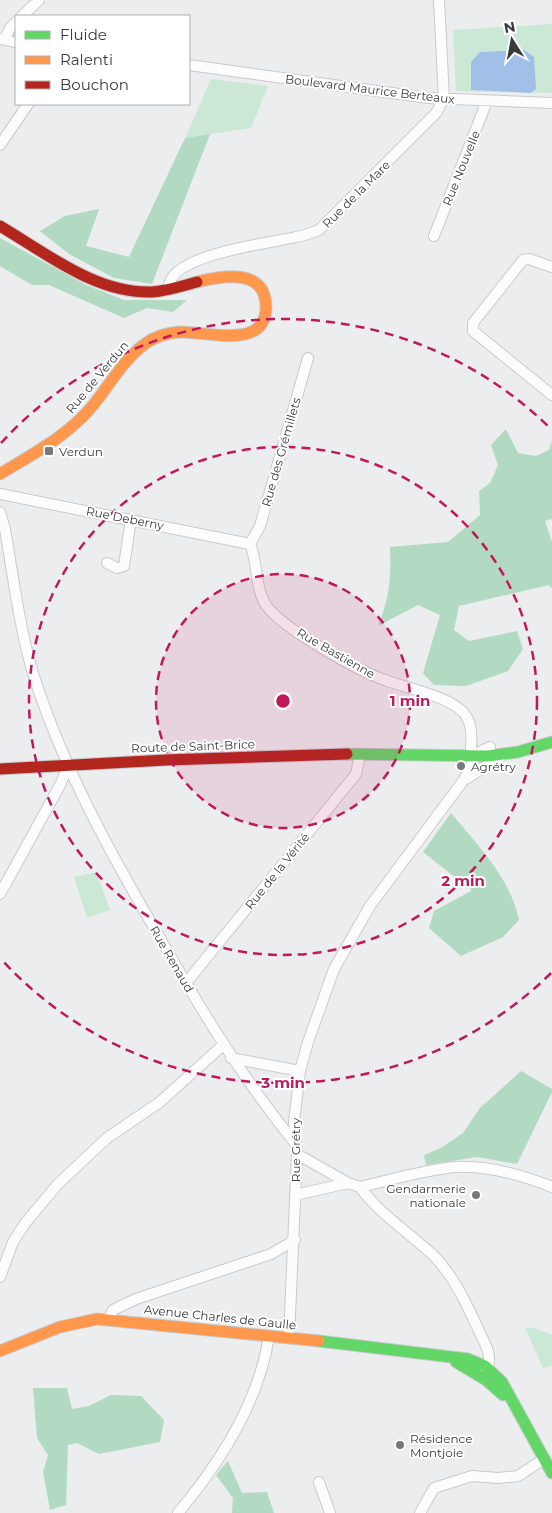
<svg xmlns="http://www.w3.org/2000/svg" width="552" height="1513" font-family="Montserrat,sans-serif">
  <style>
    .green { fill: #cbe8d6 }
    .forest { fill: #b2d9c1 }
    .water { fill: #a1bfe7 }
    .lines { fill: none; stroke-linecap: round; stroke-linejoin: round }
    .street-casing { stroke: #c9cacc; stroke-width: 12 }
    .fast-casing { stroke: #c9cacc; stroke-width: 13 }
    .slow-casing { stroke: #c9cacc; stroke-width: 13 }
    .jam-casing { stroke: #c9cacc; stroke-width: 13 }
    .street { stroke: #fcfcfd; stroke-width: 10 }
    .fast { stroke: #63d668; stroke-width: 11 }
    .slow { stroke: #ff974d; stroke-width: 11 }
    .jam { stroke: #b3261e; stroke-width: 11 }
    .ring { fill: none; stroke: #c2185b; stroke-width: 2.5; stroke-dasharray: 9 6 }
    .poi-dot { fill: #77797b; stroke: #fff; stroke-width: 2 }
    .labels { text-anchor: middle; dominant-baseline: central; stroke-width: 4; stroke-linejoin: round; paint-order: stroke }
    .street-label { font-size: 12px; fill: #393a3c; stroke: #fff }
    .poi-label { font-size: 12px; fill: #393a3c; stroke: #fff; text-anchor: start }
    .centre { fill: #c2185b; stroke: #fff; stroke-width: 2.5 }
    .ring-label { font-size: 15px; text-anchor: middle; font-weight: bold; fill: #c2185b; stroke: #fff; stroke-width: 4; stroke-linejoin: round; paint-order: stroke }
  </style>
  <rect width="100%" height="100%" fill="#ebedef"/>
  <path class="green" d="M552 24V93L456 91 453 30Z
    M211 79 268 86 251 128 185 138Z
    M96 872 110 910 87 918 74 877Z
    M525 1328H535L552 1335V1366L543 1368Z"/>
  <path class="forest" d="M210 134 152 284 114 278 69 254 40 231 65 216 99 209 86 246 129 257 185 138Z
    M0 238 86 285 124 300H187L173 312 147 308 124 318 49 285H32L0 266Z
    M506 429 518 453 536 456 549 450 552 441V519L545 521 552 542V588L549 585 459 606 454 630 469 641 517 631 523 649 508 671 466 686 434 685 423 673 440 615 418 605 378 626C390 597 391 578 390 547L448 542 480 515 479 491 490 483 498 465 491 445Z
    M451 813C478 846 510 877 519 920L503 937 461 956 429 928 434 911 471 891 468 876 456 878 423 852Z
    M521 1071 552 1089V1092L517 1164 477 1157 426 1165 424 1155 441 1148 463 1133 480 1108Z
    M33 1388H67L72 1409 89 1406 111 1395 141 1396 164 1420 160 1442 99 1454 77 1443 68 1445 66 1505 50 1510 43 1472 48 1455 37 1438Z
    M228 1461 242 1493 267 1492 274 1513H232L233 1498 216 1475Z"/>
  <path class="water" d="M524 50 534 57 536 89 531 93 471 90V62L480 52Z"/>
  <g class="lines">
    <defs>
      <path id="street" d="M22 16 39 0
        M0 39 16 42
        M5 39 10 28 16 22
        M189 65 428 98 552 103
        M0 145 28 104
        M434 236 487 101
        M552 267 529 259 523 260 473 323V331L552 395
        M169 289C166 254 273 243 296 237 304 236 311 233 319 230L436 113 444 99 439 0
        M0 494 250 544
        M0 512 5 529C13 576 19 624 32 670 61 764 110 853 160 938 201 1010 243 1079 295 1143
        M250 544C259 565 254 592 269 609 288 631 355 669 382 679 404 688 447 695 463 712 472 722 472 735 471 748
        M250 544 260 526 308 358
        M107 563 117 568 124 566 131 519
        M466 779 500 757
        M0 894 60 785 69 764
        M186 983 356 774 360 754
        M231 1058 300 1071
        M297 1154 348 1183 360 1187C391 1180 423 1170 455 1167 488 1165 522 1175 552 1187
        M360 1187C379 1214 411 1234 435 1257 455 1278 468 1307 480 1333 486 1346 494 1358 485 1372
        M295 1195 348 1183
        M0 1277 13 1242 26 1222 58 1184 107 1138 160 1102 223 1045
        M108 1320 113 1310 136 1299 271 1254 295 1240
        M289 1338 297 1154 294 1122 300 1071 308 1042 334 969 370 906 463 781 470 769 475 754 490 747
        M319 1482 330 1513
        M178 1513C220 1463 259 1403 269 1336
        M420 1513 434 1488 472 1476 498 1478 518 1476 544 1459"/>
      <path id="fast" d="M347 754 488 756 518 752 552 742
        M319 1341 468 1359 485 1366 502 1382 552 1473
        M456 1362 486 1380 503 1395"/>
      <path id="slow" d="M0 474C31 455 64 438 89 410 108 389 121 361 145 344 155 336 168 333 180 332 206 331 266 351 266 307 266 267 221 276 197 282
        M0 1351 60 1327 97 1319 319 1341"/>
      <path id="jam" d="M0 226C46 253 96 294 152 292 167 291 182 286 197 282
        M0 769 166 760 347 754"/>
    </defs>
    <use href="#street" class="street-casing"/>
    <use href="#fast" class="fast-casing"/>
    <use href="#slow" class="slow-casing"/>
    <use href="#jam" class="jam-casing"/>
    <use href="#street" class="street"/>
    <use href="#fast" class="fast"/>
    <use href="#slow" class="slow"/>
    <use href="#jam" class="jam"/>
  </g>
  <circle cx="283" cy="701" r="127" fill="#c2185b" fill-opacity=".12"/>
  <g class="ring">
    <circle cx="283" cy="701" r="127"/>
    <circle cx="283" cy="701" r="254"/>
    <path d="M551 973A382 382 0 0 1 1 959M1 443A382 382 0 0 1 551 429"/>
  </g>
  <g class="poi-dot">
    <rect x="44" y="446" width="10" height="10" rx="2.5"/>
    <circle cx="461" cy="766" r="5"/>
    <circle cx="476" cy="1195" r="5"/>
    <circle cx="400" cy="1445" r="5"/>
  </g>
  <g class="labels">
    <g class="street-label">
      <text transform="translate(370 89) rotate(7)">Boulevard Maurice Berteaux</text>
      <text transform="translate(461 168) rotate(-68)">Rue Nouvelle</text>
      <text transform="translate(356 194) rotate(-45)">Rue de la Mare</text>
      <text transform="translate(97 377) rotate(-50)">Rue de Verdun</text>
      <text transform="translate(281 452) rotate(-74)">Rue des Grémillets</text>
      <text transform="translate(125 518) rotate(11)">Rue Deberny</text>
      <text transform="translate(336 653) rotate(30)">Rue Bastienne</text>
      <text transform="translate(193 746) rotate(-2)">Route de Saint-Brice</text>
      <text transform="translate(277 871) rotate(-51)">Rue de la Vérité</text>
      <text transform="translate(172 959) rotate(60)">Rue Renaud</text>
      <text transform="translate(295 1150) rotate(-90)">Rue Grétry</text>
      <text transform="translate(220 1317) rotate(6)">Avenue Charles de Gaulle</text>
    </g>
    <g class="poi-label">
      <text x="59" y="451">Verdun</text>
      <text x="471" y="766">Agrétry</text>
      <text x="466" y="1188" text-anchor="end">Gendarmerie<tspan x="466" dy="14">nationale</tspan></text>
      <text x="410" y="1438">Résidence<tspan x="410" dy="14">Montjoie</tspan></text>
    </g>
  </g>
  <circle cx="283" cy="701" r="8" class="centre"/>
  <g class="ring-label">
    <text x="410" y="706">1 min</text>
    <text x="463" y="886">2 min</text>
    <text x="283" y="1088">3 min</text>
  </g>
  <rect x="15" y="15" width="175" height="90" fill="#ffffff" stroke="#b0b0b1"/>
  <rect x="25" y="31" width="25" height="8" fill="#63d668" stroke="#b0b0b1"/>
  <text x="60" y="40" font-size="15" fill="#393a3c">Fluide</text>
  <rect x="25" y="56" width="25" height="8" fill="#ff974d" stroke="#b0b0b1"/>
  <text x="60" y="65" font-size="15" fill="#393a3c">Ralenti</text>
  <rect x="25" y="81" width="25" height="8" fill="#b3261e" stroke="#b0b0b1"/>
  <text x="60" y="90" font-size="15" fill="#393a3c">Bouchon</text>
  <g transform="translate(512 40) rotate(349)" stroke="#ffffff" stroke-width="4" paint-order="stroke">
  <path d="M0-4L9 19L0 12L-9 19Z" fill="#393a3c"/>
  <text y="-8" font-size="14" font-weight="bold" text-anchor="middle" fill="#393a3c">N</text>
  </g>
</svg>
